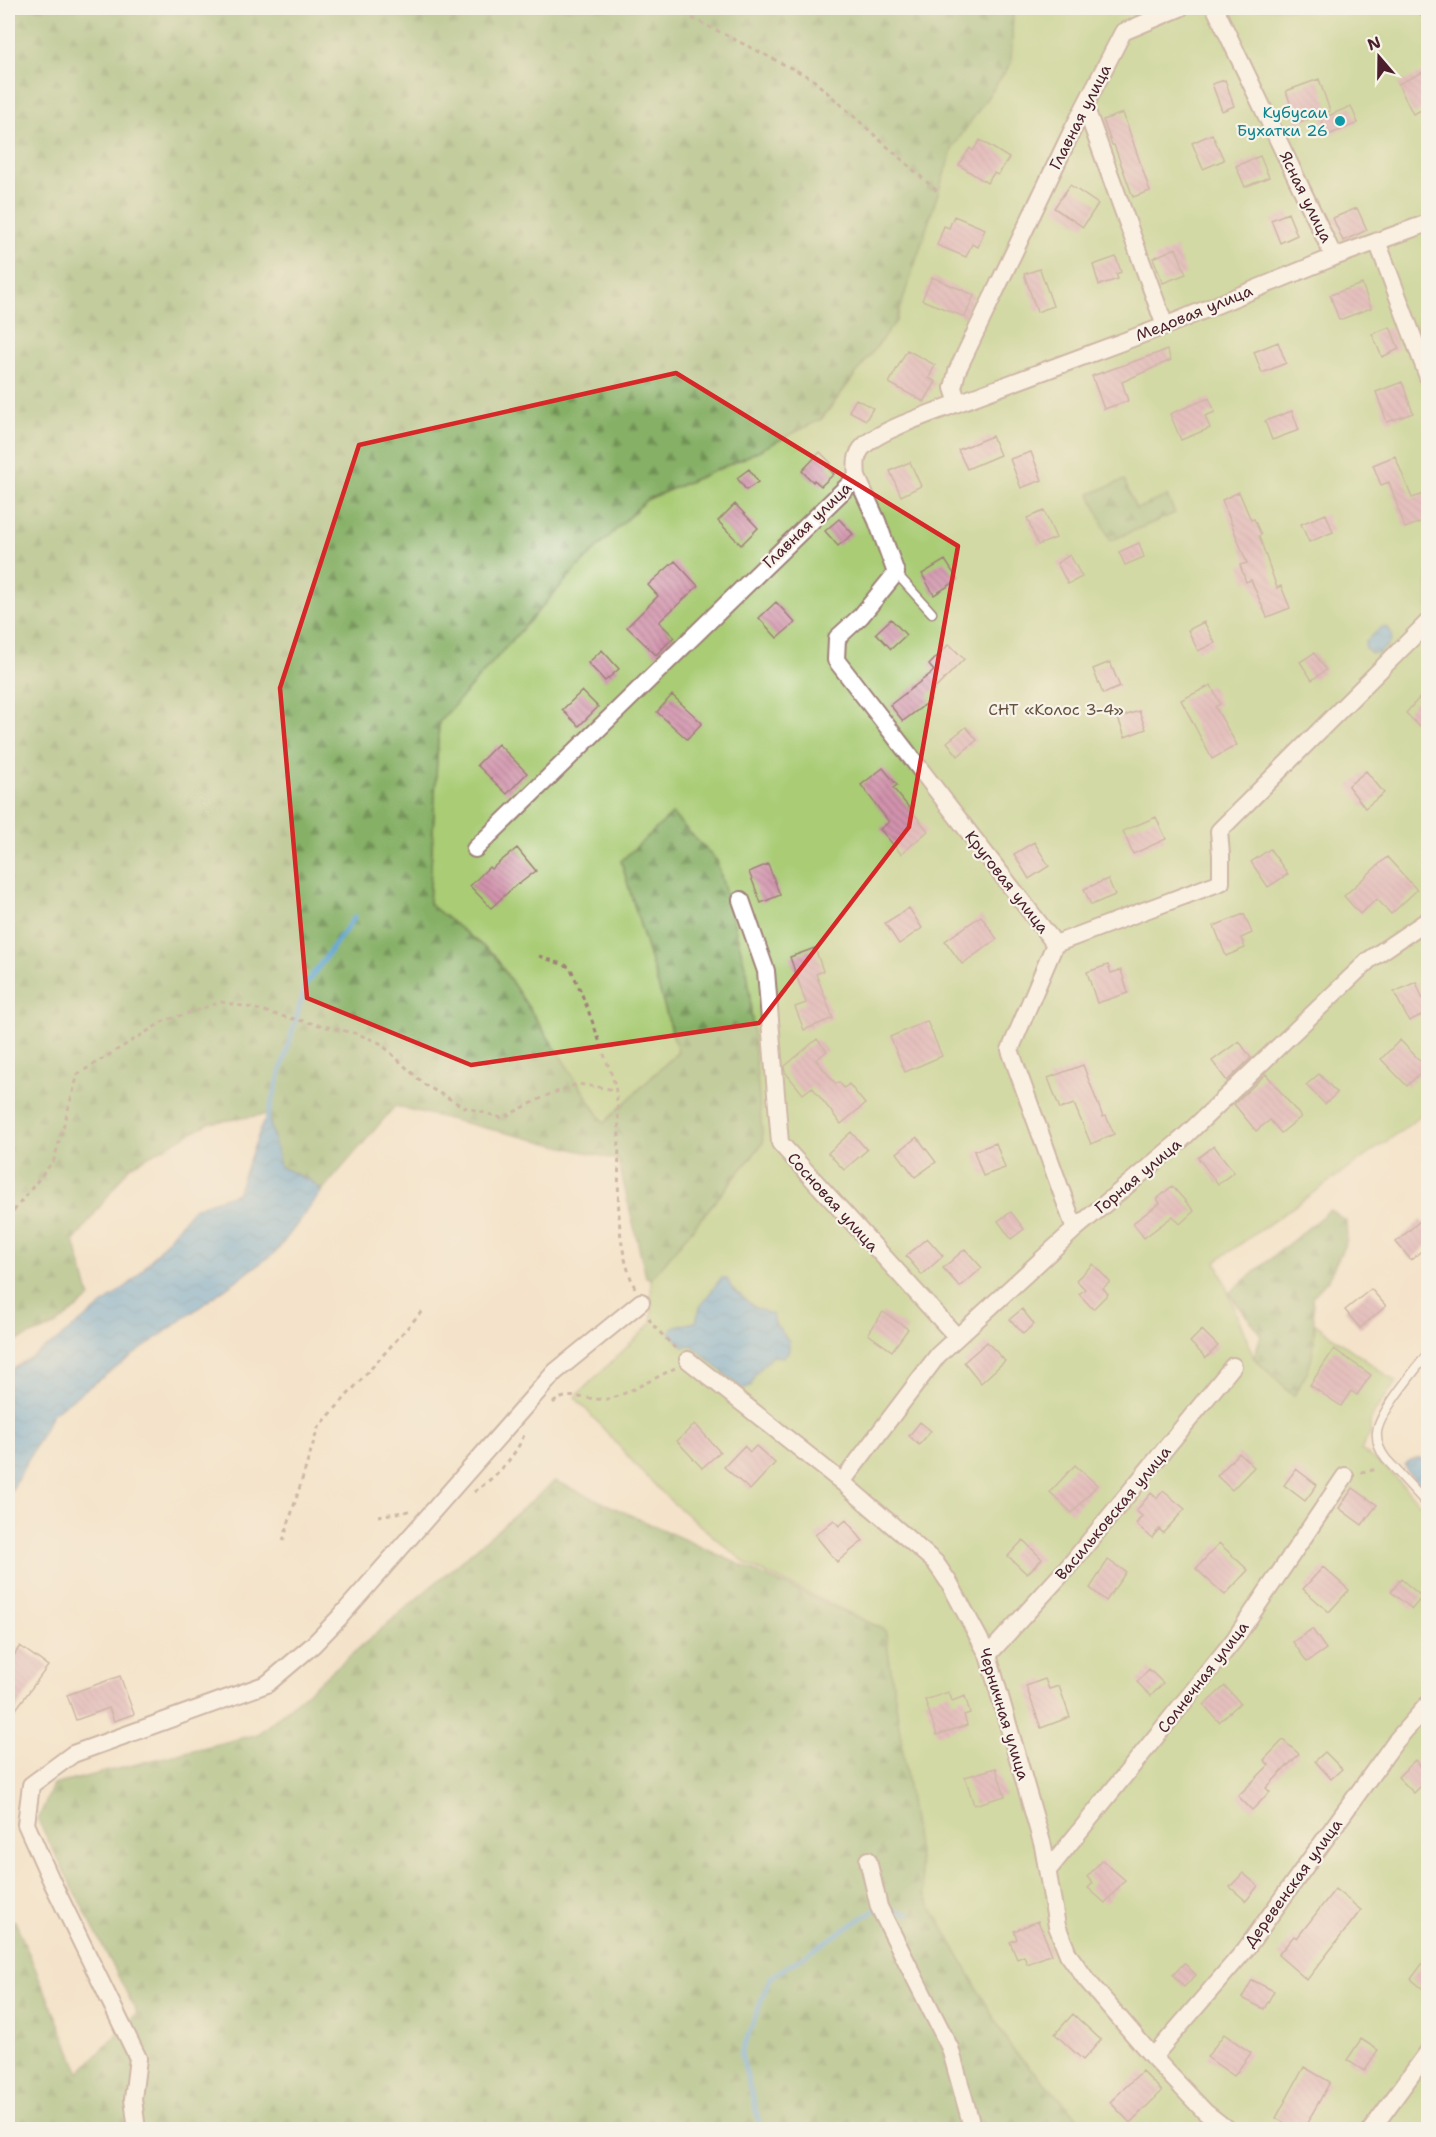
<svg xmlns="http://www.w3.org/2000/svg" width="1436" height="2137" font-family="'Shantell Sans',sans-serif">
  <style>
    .green { fill: #a9cc75; stroke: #7a7650; stroke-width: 1.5 }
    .forest { fill: url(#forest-firs); stroke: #686848; stroke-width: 1.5 }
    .water { fill: url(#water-waves); stroke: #546280; stroke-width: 1.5 }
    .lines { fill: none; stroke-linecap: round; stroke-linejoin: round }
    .stream { stroke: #5ea4d4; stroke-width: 5 }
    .building { fill: url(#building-back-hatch) }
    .service-casing { stroke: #9f817a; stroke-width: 11 }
    .minor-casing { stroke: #9f817a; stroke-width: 20 }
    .path { stroke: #9f817a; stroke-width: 3; stroke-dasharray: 4.5 4.5; stroke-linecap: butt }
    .service { stroke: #fff; stroke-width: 8 }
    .minor { stroke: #fff; stroke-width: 16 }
    .marked { fill: none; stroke: #d62828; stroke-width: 4.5; stroke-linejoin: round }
    .culture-dot { fill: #0f9aa8; stroke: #f7f3e8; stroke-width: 2 }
    .labels { text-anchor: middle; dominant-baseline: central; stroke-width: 4.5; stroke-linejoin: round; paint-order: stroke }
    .culture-label { font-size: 16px; fill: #0d838f; stroke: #f7f3e8; text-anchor: end }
    .street-label { font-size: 16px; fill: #4a1f2b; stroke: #f7f3e8 }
    .park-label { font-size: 16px; fill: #665341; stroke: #f7f3e8 }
  </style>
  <defs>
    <pattern id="forest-firs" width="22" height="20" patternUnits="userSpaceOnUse" patternTransform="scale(1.5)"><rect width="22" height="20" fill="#86b066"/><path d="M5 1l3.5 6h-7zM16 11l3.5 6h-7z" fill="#708f54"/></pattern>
    <pattern id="water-waves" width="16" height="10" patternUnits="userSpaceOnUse" patternTransform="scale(1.5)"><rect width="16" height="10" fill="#5ea4d4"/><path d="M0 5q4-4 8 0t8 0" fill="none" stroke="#5085ac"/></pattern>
    <pattern id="building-back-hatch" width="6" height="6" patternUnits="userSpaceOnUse" patternTransform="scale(1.5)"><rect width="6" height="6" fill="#d293ad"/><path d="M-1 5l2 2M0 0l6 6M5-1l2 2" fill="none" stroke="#ac778d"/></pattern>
  </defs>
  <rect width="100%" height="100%" fill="#f7f3e8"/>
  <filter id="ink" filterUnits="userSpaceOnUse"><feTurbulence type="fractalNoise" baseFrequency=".0167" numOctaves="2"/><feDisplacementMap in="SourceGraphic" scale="12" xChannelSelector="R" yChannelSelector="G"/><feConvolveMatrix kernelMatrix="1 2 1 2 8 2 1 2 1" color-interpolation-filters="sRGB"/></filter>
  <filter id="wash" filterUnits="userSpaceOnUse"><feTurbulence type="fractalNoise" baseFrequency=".008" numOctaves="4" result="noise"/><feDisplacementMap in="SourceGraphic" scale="24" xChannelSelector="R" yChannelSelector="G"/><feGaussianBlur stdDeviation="1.35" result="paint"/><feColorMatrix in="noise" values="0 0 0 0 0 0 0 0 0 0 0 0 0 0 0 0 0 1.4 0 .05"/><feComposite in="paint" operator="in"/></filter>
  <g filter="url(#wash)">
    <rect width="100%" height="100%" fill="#f4e3ca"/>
    <path class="green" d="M1013 8H1428V1109L1404 1129 1216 1261 1254 1358 1293 1396 1313 1348 1315 1324 1396 1382 1375 1411 1370 1422V1433L1361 1450 1387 1469 1428 1512V2129H1089L1011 2048 923 1894 885 1630 747 1564 673 1503 644 1474 575 1397 652 1323 651 1279 763 1143 621 861 678 1052 604 1123 494 955 429 904 439 722 575 570 646 500 742 459 822 419 896 321 953 147 1011 63Z"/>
    <path class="forest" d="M8 8H1013L1011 63 953 147 896 321 821 419 742 459 646 500 575 570 439 722 429 904 494 955 604 1123 678 1052 621 861 672 814 717 861 748 977 763 1143 651 1279 646 1277 618 1160 395 1106 322 1191 311 1181 280 1167 268 1114 209 1123 130 1166 74 1241 90 1298 54 1326 8 1344Z
      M1428 312V356L1419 335V319Z
      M1124 480 1136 509 1167 496 1175 513 1110 541 1090 494Z
      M1330 1210 1346 1221 1347 1240 1327 1281 1312 1297C1314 1321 1317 1345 1309 1367 1306 1378 1298 1386 1294 1396L1254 1358 1261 1335 1229 1293Z
      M555 1481 885 1630 924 1894 1011 2048 1089 2129 8 2130V1921H15L80 2073 137 2013 38 1820 53 1785 258 1734Z"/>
    <path class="water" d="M1382 627 1388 628 1392 634 1391 642 1379 653H1371L1366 649 1365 642Z
      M268 1114 280 1167 311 1181 322 1191 276 1252 53 1413 8 1497V1372L56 1341 134 1280 194 1208 237 1193 262 1125Z
      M721 1278H727L731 1287 754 1307 773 1315 775 1324 789 1341V1351L783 1357 772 1356 755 1374 751 1386 742 1389 693 1346 684 1347 670 1333 673 1327 696 1322 700 1307Z
      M1420 1458 1428 1462V1491L1407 1472 1405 1465 1409 1461Z"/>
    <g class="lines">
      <path class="stream" d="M267 1119 306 984 354 918
        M761 2130 741 2054 770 1978 879 1907 909 1914"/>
    </g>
    <g id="blocks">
      <path class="building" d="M1425 71 1428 79V107L1413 114 1398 84Z
        M1319 79 1330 111 1297 123 1286 91Z
        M1225 80 1234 106 1222 111 1212 84Z
        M1351 106 1358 123 1328 135 1321 119Z
        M1123 113 1150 191 1133 197 1114 145H1112L1103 120Z
        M1212 134 1224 160 1203 169 1192 143Z
        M980 140 1009 158 998 175 994 173 987 183 959 165 970 148 973 151Z
        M1260 156 1269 177 1245 187 1236 166Z
        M1070 185 1098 204 1083 227 1054 208Z
        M1357 208 1367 230 1343 241 1333 218Z
        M1288 213 1297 235 1280 243 1271 220Z
        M954 216 985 229 978 247 972 244 966 257 937 245 944 226 949 228Z
        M1176 248 1186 274 1163 283 1153 258Z
        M1116 257 1121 272 1116 274 1118 279 1099 285 1093 265Z
        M1040 269 1053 306 1037 312 1024 274Z
        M932 277 974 295 965 317 922 300Z
        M1362 284 1371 308 1339 320 1330 295Z
        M1390 327 1399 349 1382 357 1372 334Z
        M1278 342 1286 363 1262 373 1254 352Z
        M907 350 935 365 929 378 936 382 924 402 889 383Z
        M1167 350 1171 360 1122 382 1128 401 1104 409 1092 376Z
        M1402 382 1413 413 1387 422 1376 392Z
        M1209 398 1215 412 1205 416 1210 428 1181 440 1170 414Z
        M856 399 873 408 866 420 849 411Z
        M1292 411 1299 430 1272 440 1265 421Z
        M992 436 1000 455 967 469 958 450Z
        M820 452 831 463 827 467 834 474 821 486 814 480 813 482 802 471Z
        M1031 452 1042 480 1021 488 1010 459Z
        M1395 456 1412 498 1424 494 1428 508V519L1405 528 1389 482 1381 485 1373 465Z
        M910 462 921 486 901 496 890 471Z
        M749 469 758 482 746 490 737 478Z
        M1239 492 1251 520 1254 519 1261 535 1259 536 1277 588 1281 586 1290 608 1267 617 1251 580 1246 582 1240 565 1247 563 1222 500Z
        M735 504 758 528 741 545 718 521Z
        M1044 511 1056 538 1038 545 1027 518Z
        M1326 514 1333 532 1309 542 1301 524Z
        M839 519 853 534 838 546 825 531Z
        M1139 543 1144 557 1125 565 1119 552Z
        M1070 555 1082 577 1068 584 1057 563Z
        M945 560 958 580 934 595 922 574Z
        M675 561 698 586 659 622 674 637 656 655 627 627 658 596 648 585Z
        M776 602 795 623 777 638 759 618Z
        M891 619 906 635 891 649 876 633Z
        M1204 622 1215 643 1198 651 1188 630Z
        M949 644 964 659 928 696 931 700 903 721 890 705 934 671 929 665Z
        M602 650 619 669 605 681 588 663Z
        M1314 653 1326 670 1312 680 1300 662Z
        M1110 662 1120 687 1103 694 1093 669Z
        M1211 685 1220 704 1215 707 1237 745 1212 759 1181 700Z
        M582 691 598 707 579 726 562 710Z
        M672 695 702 723 687 739 657 712Z
        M1419 698 1428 707V716L1419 726 1406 713Z
        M1139 711 1146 729 1125 737 1118 718Z
        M966 727 977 740 958 756 947 742Z
        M498 744 527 773 507 794 477 765Z
        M883 768 897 785 893 788 928 831 901 854 880 829 889 822 861 785Z
        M1366 771 1384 793 1365 808 1348 786Z
        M1156 817 1166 839 1133 854 1123 831Z
        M1034 842 1049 866 1029 879 1014 854Z
        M517 848 536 871 519 884 518 883 491 908 470 886 489 867 491 869Z
        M1270 849 1288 874 1268 887 1251 862Z
        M1387 857 1417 890 1391 914 1377 899 1360 914 1344 896Z
        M768 864 780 895 761 903 749 872Z
        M1108 879 1115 895 1091 905 1084 889Z
        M909 908 922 928 899 944 885 923Z
        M1244 914 1252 933 1241 938 1245 948 1226 956 1214 926Z
        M981 916 997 939 962 964 945 941Z
        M815 948 823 971 816 974 833 1018 804 1030 795 1007 806 1003 790 957Z
        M1108 965 1111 973 1121 970 1128 993 1097 1003 1087 972Z
        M1416 982 1428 1012 1409 1021 1394 992Z
        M927 1021 942 1056 905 1072 890 1037Z
        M817 1039 827 1051 816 1060 836 1084 839 1082 844 1088 849 1084 865 1104 841 1124 812 1087 803 1094 785 1072 784 1067Z
        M1400 1040 1426 1067 1407 1086 1381 1059Z
        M1239 1041 1251 1058 1227 1081 1212 1061Z
        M1083 1065 1103 1117 1106 1116 1114 1134 1091 1144 1074 1104 1060 1109 1048 1078Z
        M1266 1074 1301 1117 1281 1133 1270 1120 1256 1131 1234 1104Z
        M1319 1074 1337 1093 1325 1104 1306 1085Z
        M851 1132 867 1150 844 1170 828 1153Z
        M917 1137 936 1162 915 1177 897 1153Z
        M996 1143 1005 1168 983 1176 974 1151Z
        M1214 1146 1234 1172 1218 1184 1198 1158Z
        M1172 1186 1194 1211 1180 1224 1173 1216 1144 1238 1133 1223 1160 1203 1157 1199Z
        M1011 1212 1024 1229 1011 1239 998 1221Z
        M1421 1220 1428 1229V1245L1411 1260 1396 1242Z
        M927 1238 943 1256 922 1275 906 1256Z
        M965 1249 982 1268 960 1287 943 1268Z
        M1093 1264 1110 1282 1103 1288 1108 1294 1093 1309 1079 1294 1085 1289 1076 1280Z
        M1371 1289 1386 1306 1360 1328 1345 1310Z
        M1022 1309 1034 1324 1023 1334 1010 1319Z
        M883 1312 908 1329 892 1351 868 1334Z
        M1202 1330 1218 1346 1206 1358 1190 1342Z
        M987 1342 1005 1361 981 1383 964 1362Z
        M1334 1349 1371 1375 1357 1395 1351 1391 1341 1406 1310 1385Z
        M920 1422 931 1431 919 1445 909 1436Z
        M695 1424 720 1452 702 1468 677 1441Z
        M744 1446 750 1452 756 1446 775 1463 750 1490 724 1467Z
        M1239 1453 1254 1467 1232 1490 1217 1476Z
        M1075 1465 1097 1485 1072 1513 1050 1492Z
        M1296 1469 1317 1485 1305 1501 1284 1485Z
        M1353 1488 1377 1505 1362 1525 1339 1508Z
        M1163 1491 1185 1509 1163 1533 1159 1529 1152 1538 1136 1524 1142 1516 1136 1511 1151 1493 1157 1498Z
        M834 1520 839 1526 846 1520 863 1541 837 1562 815 1535Z
        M1023 1540 1042 1559 1027 1574 1008 1556Z
        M1219 1543 1248 1570 1225 1595 1196 1569Z
        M1108 1560 1126 1572 1106 1601 1090 1588Z
        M1323 1567 1349 1590 1329 1612 1303 1589Z
        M1401 1579 1422 1597 1412 1609 1391 1592Z
        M1312 1629 1326 1649 1307 1662 1293 1642Z
        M20 1646 48 1666 8 1720V1664Z
        M1149 1669 1163 1683 1151 1696 1137 1682Z
        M120 1676 134 1714 114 1721 109 1708 76 1720 67 1695Z
        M1045 1679 1049 1689 1059 1686 1070 1717 1041 1728 1026 1686Z
        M1225 1686 1240 1703 1219 1722 1204 1705Z
        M949 1692 952 1701 965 1696 970 1713 964 1715 967 1725 937 1735 925 1700Z
        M1283 1740 1299 1754 1266 1788 1270 1792 1252 1810 1238 1796 1269 1765 1264 1760Z
        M1325 1752 1342 1769 1331 1779 1315 1761Z
        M1415 1760 1428 1775V1779L1414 1793 1398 1777Z
        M996 1768 1005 1796 974 1805 965 1777Z
        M1102 1860 1125 1880 1105 1903 1088 1888 1093 1883 1087 1877Z
        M1243 1873 1258 1886 1246 1901 1230 1887Z
        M1335 1889 1361 1910 1307 1980 1278 1955 1294 1936 1297 1938Z
        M1038 1921 1052 1954 1027 1964 1024 1956 1017 1959 1010 1942 1017 1939 1014 1931Z
        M1428 1956V1993L1411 1979Z
        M1184 1963 1196 1975 1184 1987 1173 1975Z
        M1252 1980 1274 1991 1264 2009 1242 1998Z
        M1073 2014 1101 2040 1083 2060 1055 2034Z
        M1224 2034 1251 2053 1234 2076 1207 2057Z
        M1361 2039 1378 2050 1364 2071 1347 2060Z
        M1304 2067 1330 2082 1303 2130H1296L1276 2118Z
        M1142 2071 1162 2091 1130 2123 1110 2102Z"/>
    </g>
  </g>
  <g filter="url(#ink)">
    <use href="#blocks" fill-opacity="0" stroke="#9f817a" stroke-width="1.5"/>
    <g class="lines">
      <defs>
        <path id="service" d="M896 573 932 613
          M1428 1353C1415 1371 1380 1411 1377 1432 1376 1442 1380 1451 1386 1459L1428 1505"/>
        <path id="minor" d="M1215 8 1334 257
          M1427 8 1428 10
          M1085 106 1165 326
          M1377 241 1428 377
          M958 403 1165 326 1334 257 1428 223
          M857 477 877 521 896 573 861 616 837 638 836 660 1055 944 1221 882V855L1219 831 1428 622
          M475 849 857 477C856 466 855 454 864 446 880 430 935 412 958 403L953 388 957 371 1072 131 1123 32 1180 8
          M741 900 766 971 780 1143 957 1337
          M1055 944 1010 1050 1075 1229 1181 1140 1369 960 1428 920
          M688 1360 842 1482 935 1562 950 1584 988 1655 1043 1846 1057 1926 1068 1954 1086 1979 1153 2057 1205 2112 1228 2130
          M842 1482 938 1355 1075 1229
          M988 1655 1069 1566 1233 1366
          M868 1860 879 1907 950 2048 973 2130
          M1049 1869 1234 1640 1345 1476
          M1153 2057 1245 1950 1395 1742 1428 1704
          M137 2130 133 2099 138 2058 52 1882 26 1824 31 1785 73 1754 267 1684 313 1645 339 1618 555 1372 641 1302
          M1371 2130 1428 2052"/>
      </defs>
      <use href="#service" class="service-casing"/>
      <use href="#minor" class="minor-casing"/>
      <path class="path" d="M667 8 684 14 811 78 937 191
        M539 956 570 967C584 997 594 1026 605 1057 609 1068 615 1081 616 1092 625 1157 607 1227 635 1288
        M8 1218 54 1160 78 1074 164 1021 221 1002 253 1008 281 1016 358 1034 380 1043 425 1085 464 1107 502 1118 548 1095 578 1084 616 1090
        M649 1318 651 1323 676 1349
        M553 1403C566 1390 589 1401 607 1399 619 1398 661 1375 675 1368
        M1361 1472 1378 1469
        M474 1492C495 1477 514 1459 524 1435
        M378 1516 409 1511
        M283 1541 318 1428 424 1309"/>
      <use href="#service" class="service"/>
      <use href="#minor" class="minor"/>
    </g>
  </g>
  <path d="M0 0H1436V2137H0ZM676 373 958 546 909 827 759 1023 471 1065 307 998 280 688 359 445Z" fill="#f4e3ca" fill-opacity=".55" fill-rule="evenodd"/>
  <path class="marked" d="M676 373 958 546 909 827 759 1023 471 1065 307 998 280 688 359 445Z"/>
  <circle class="culture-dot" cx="1340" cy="121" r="6"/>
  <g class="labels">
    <g class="culture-label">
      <text x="1328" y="112">Кубусаи<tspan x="1328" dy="18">Бухатки 26</tspan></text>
    </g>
    <g class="street-label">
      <text transform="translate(1080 117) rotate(-63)">Главная улица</text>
      <text transform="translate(1306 197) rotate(64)">Ясная улица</text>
      <text transform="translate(1194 313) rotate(-22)">Медовая улица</text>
      <text transform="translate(807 525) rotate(-44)">Главная улица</text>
      <text transform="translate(1007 882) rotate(52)">Круговая улица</text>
      <text transform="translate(1138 1176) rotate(-40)">Горная улица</text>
      <text transform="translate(833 1202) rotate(48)">Сосновая улица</text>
      <text transform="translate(1113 1513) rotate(-50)">Васильковская улица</text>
      <text transform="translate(1203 1677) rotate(-52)">Солнечная улица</text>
      <text transform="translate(1004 1714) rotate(73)">Черничная улица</text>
      <text transform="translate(1293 1883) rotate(-54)">Деревенская улица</text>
    </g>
    <g class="park-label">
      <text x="1056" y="709">СНТ «Колос 3-4»</text>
    </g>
  </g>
  <rect width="1436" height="2137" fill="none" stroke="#f7f3e8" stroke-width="30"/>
  <g transform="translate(1379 57) rotate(340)" stroke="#f7f3e8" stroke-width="4.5" paint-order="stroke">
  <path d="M0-4.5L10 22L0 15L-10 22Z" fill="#4a1f2b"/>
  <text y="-9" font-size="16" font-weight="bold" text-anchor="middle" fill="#4a1f2b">N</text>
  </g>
</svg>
